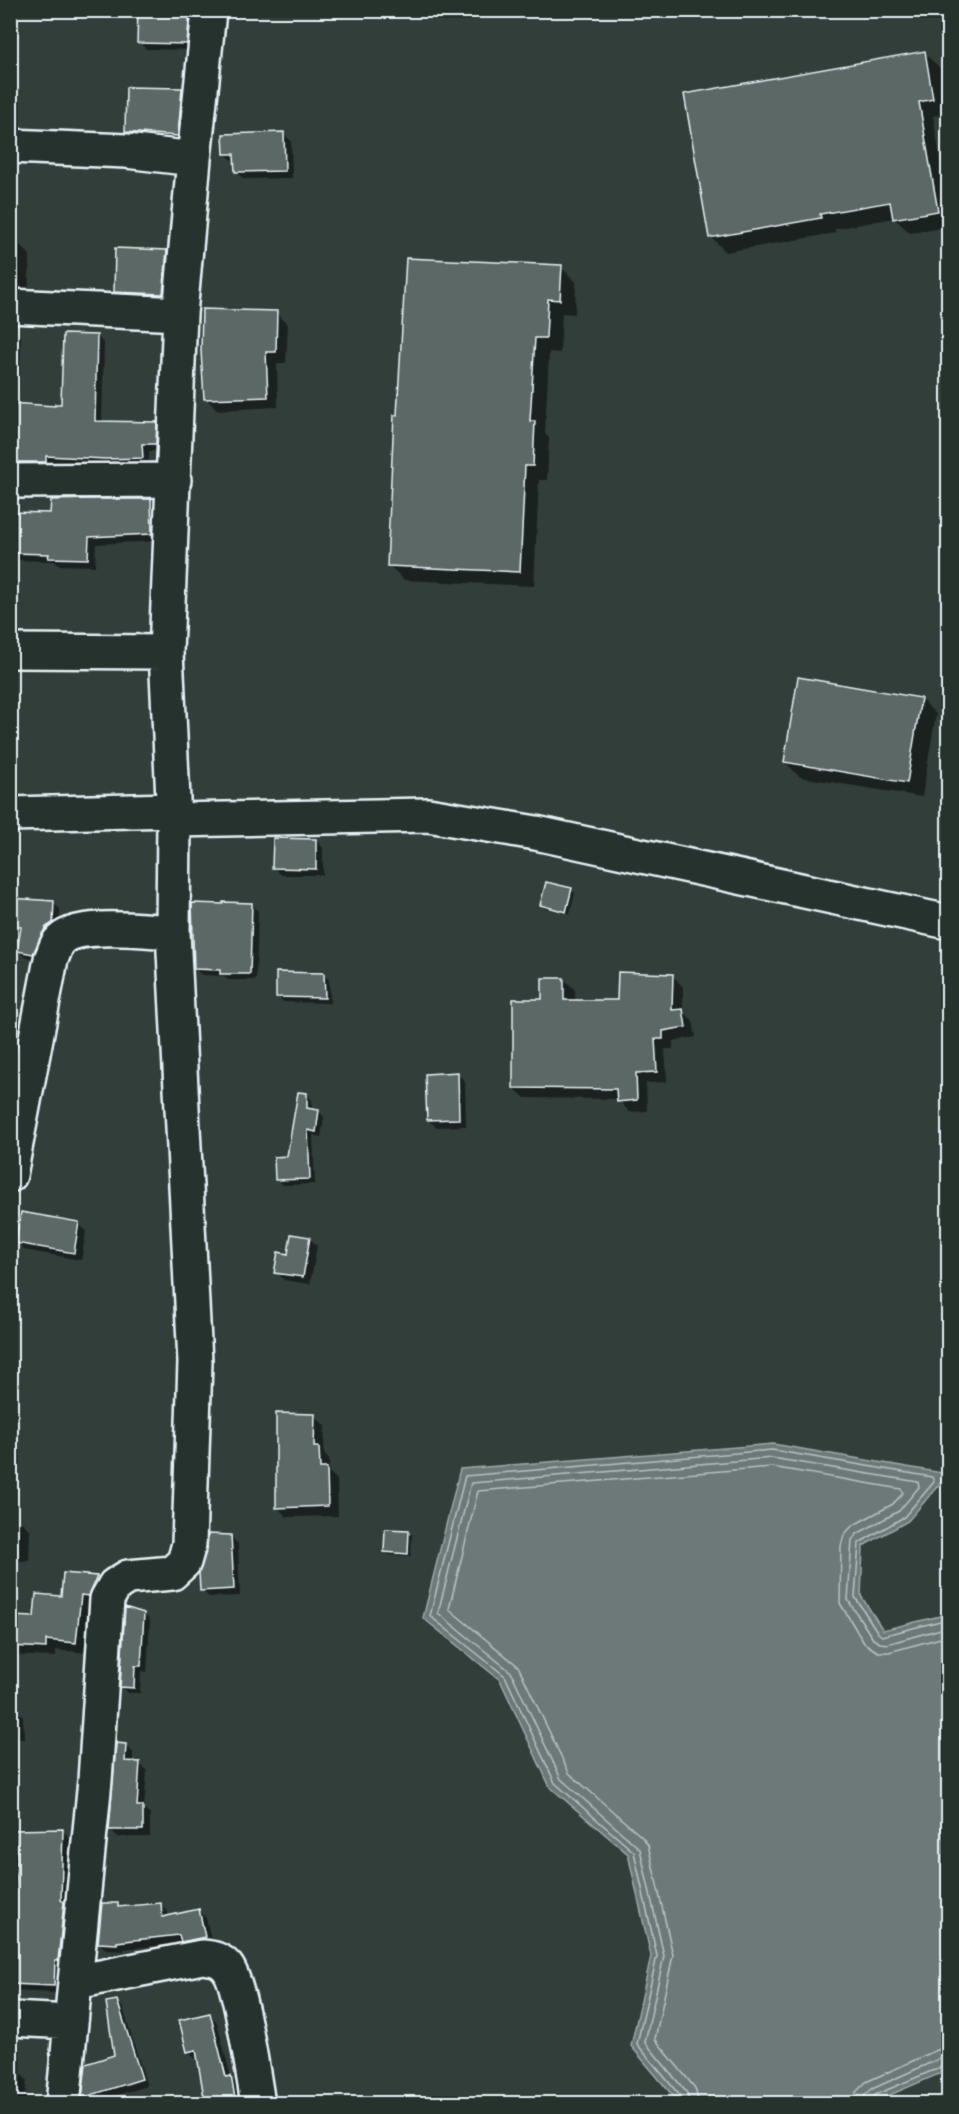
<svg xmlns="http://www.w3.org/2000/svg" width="959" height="2114" font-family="'Gochi Hand',sans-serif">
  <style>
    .water { fill: #6d7978; stroke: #9ea9ab; stroke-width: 1.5 }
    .shadow { fill: #0007 }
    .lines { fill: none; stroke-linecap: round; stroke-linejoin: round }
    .shore { stroke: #b7c1c5; stroke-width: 1.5 }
    .building { fill: #5c6865; stroke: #e8f1f8; stroke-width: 1.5 }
    .minor-casing { stroke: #e8f1f8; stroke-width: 38 }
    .minor { stroke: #26332d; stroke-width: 33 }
  </style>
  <rect width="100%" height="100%" fill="#323e39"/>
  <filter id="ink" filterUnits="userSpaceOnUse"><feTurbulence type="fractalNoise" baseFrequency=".0167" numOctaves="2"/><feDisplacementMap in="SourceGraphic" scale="12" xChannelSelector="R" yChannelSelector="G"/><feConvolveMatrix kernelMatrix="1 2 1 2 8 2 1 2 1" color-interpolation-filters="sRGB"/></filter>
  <g filter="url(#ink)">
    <path class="water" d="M773 1444 948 1474 908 1521 863 1546 861 1596 883 1630 948 1614V2066L946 2071 871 2103H679L631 2046 651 1956 628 1854 550 1787 500 1680 423 1618 460 1469Z"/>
    <path class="shadow" d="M140 10H196L194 50 146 49 139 42Z
      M924 53 940 68 948 114 933 116 948 204V227L910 233 894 218 835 229V233L726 252 711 237Z
      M182 90 193 101 188 146 138 143 127 132Z
      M283 133 291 141 292 178 244 179 237 172 236 161H233L225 153Z
      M10 246H21L30 255 28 297 10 298Z
      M166 252 178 263 174 305 127 303 115 292Z
      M561 267 576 282 575 314 562 313 560 353 549 352 545 434 549 438 547 480H539L534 586 404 580 389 565Z
      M276 313 288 324 286 363H277L278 407 217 410 206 398Z
      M10 326 21 336 19 405 56 407 63 406 97 336 104 344 102 423 156 424 163 431V451H149V465L114 466 53 463 52 469H17L10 463 13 402H10Z
      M150 500 158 508 159 541 96 544 95 566 58 565 54 561 10 560V513L52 515Z
      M921 699 936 714 922 797 800 777 785 762Z
      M316 840 323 848V875H281L274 867Z
      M571 890 575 893 570 914 545 908 542 905Z
      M10 898 53 903 60 909 59 929 39 959 25 957 18 951 21 931 10 930Z
      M252 905 258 911 256 980H228L224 976 202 975 195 969Z
      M323 974 329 980 330 1003 283 1002 278 996Z
      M673 976 683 987V1011L693 1021 696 1037 673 1041V1049H665L667 1082 646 1083 647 1111 629 1112 618 1099 525 1098 514 1088 543 1000 564 979 575 990V1001H618Z
      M457 1074 465 1081 466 1126 436 1127 428 1120Z
      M306 1094 312 1100V1110L319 1111 324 1117 321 1137 313 1135 315 1184 283 1185 277 1179 288 1158Z
      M79 1224 86 1231 81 1260 24 1250 17 1242Z
      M309 1238 317 1246 310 1284 284 1280 276 1272 289 1256Z
      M314 1415 325 1426 324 1453 329 1459V1472L337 1480 338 1516 287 1517 277 1507Z
      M10 1522 23 1523 30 1530 29 1561 10 1560Z
      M408 1532 412 1535 411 1556 389 1555 386 1552Z
      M230 1536 238 1544 240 1596 209 1597 202 1590Z
      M96 1577 106 1588 91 1605 87 1653 56 1650V1657L10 1655V1618L36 1619 63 1597Z
      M143 1614 150 1620 147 1672 141 1671 140 1693H128L122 1686Z
      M10 1708H15L23 1716 24 1739H10Z
      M126 1745 133 1753V1763H139L147 1771 144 1809 150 1815V1837H118L110 1829Z
      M63 1831 71 1839 69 1908 61 1993 10 1991V1938H14L16 1873 10 1874V1834Z
      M118 1905 121 1908 160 1905 168 1912V1917L198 1910 206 1918 212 1944 190 1949 184 1943 124 1949V1951L107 1950 99 1943Z
      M117 2001 123 2008 147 2086 90 2103 84 2097 116 2056Z
      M210 2015 217 2022 231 2078 238 2085 241 2104H206L199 2059H196L188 2052Z
      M10 2071H18L27 2080 25 2097 44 2099 48 2104H10Z"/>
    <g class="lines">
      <path class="shore" d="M683 2104 681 2097 637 2044 657 1956 634 1852 555 1783 505 1676 430 1616 465 1476 772 1450 932 1477 934 1482 904 1517 859 1543 855 1597 878 1633 882 1636 948 1619
        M690 2104 687 2093 645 2042 664 1956 640 1849 561 1779 511 1672 438 1613 471 1483 772 1458 918 1482 919 1487 899 1511 857 1534 852 1540 848 1600 873 1639 880 1643 887 1644 948 1627
        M699 2104 695 2088 655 2039 673 1955 648 1845 642 1837 569 1773 518 1666 449 1609 478 1491 772 1467 901 1489 903 1493 893 1504 852 1526 844 1535 841 1546 840 1603 864 1643 878 1652H889L948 1636
        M854 2104 856 2092 866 2082 937 2050 948 2048
        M863 2104 865 2095 872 2089 941 2058 948 2057
        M871 2104 872 2099 875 2095 948 2064"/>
    </g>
    <path class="building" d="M138 10H190L187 44 137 43Z
      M925 51 933 99 919 102 938 211 893 219 890 202 820 214 821 218 709 238 684 94Z
      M126 87 182 88 178 136 125 132Z
      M284 132 285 171 235 172 234 154H224L223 134Z
      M115 248 167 250 163 294 114 292Z
      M406 258 562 265 560 300 548 299 546 338H535L530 421H535L533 466H525L520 572 387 566 394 415H397Z
      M202 309 277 311 276 352H266L268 397 204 399 201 351Z
      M63 334 97 335 95 421 157 422 156 444H142L143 458 106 459 46 456V462H10V403L55 406V404H61Z
      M91 499H151L152 534 89 537 88 559 48 558 49 554 10 553V512L50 513 51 500Z
      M798 677 921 698 907 783 784 762Z
      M273 838 316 839V869L272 868Z
      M546 882 572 888 566 912 540 905Z
      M10 898 54 901 53 923 46 927 42 934 33 954 17 951 21 927 10 925Z
      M223 902 252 903 250 974H220V970L194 969 192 903 223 904Z
      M276 972 324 973 325 998 276 997Z
      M618 972 673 974 672 1010 683 1009 686 1027 663 1031V1039H655L657 1072 636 1073 637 1100 617 1102 616 1089 513 1088V999H542V978H564V1000H617Z
      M458 1072 459 1119 427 1120 425 1074Z
      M298 1092 307 1093V1108L319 1110 316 1132 308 1130 310 1179 275 1180 274 1157 287 1156Z
      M21 1212 79 1222 74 1253 15 1243Z
      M291 1234 310 1237 303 1277 274 1273 278 1252 288 1254Z
      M276 1413 315 1414 314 1447H319L320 1468H327L328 1506 276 1508Z
      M385 1529 409 1530 408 1554 384 1552Z
      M208 1534 231 1535 234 1589 200 1591 199 1572 207 1549Z
      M63 1573 97 1576 89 1596 81 1595 76 1643 46 1640V1648L10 1646V1616L34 1617 36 1594 61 1596Z
      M125 1607 144 1613 141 1666H135L134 1688 120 1687Z
      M116 1743 126 1744 125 1761 140 1762 137 1806H143V1830H109Z
      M63 1829 61 1900 64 1902 58 1961H55L54 1986 10 1984 17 1859 14 1830Z
      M102 1903H118V1907L161 1903 162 1917 199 1909 205 1937 181 1942 179 1935 117 1942V1944L98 1943Z
      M117 2000 142 2079 82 2098 86 2064 114 2055 106 2002Z
      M210 2013 226 2077 231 2076 236 2103H205L196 2050 187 2052 179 2020Z"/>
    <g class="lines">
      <defs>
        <path id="minor" d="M10 146 126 151 194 159 180 314 166 652 174 820 173 932 195 1362 189 1544 184 1562 172 1573 128 1577 115 1585 107 1599 95 1780 63 2104
          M194 159 209 11
          M10 306 180 314
          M10 481 174 480
          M10 651 166 652
          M10 814 173 810
          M174 820 428 815 536 833 948 922
          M10 1175 51 959C54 954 55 946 59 942 74 921 149 931 173 932
          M76 1982 202 1957C213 1958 220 1959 227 1967 240 1982 254 2079 258 2104
          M10 2019 71 2022"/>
      </defs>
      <use href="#minor" class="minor-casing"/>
      <use href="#minor" class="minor"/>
    </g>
  </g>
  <rect width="959" height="2114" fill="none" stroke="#26332d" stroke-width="36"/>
  <rect x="18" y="18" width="923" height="2078" fill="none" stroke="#e8f1f8" stroke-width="2" filter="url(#ink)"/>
</svg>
